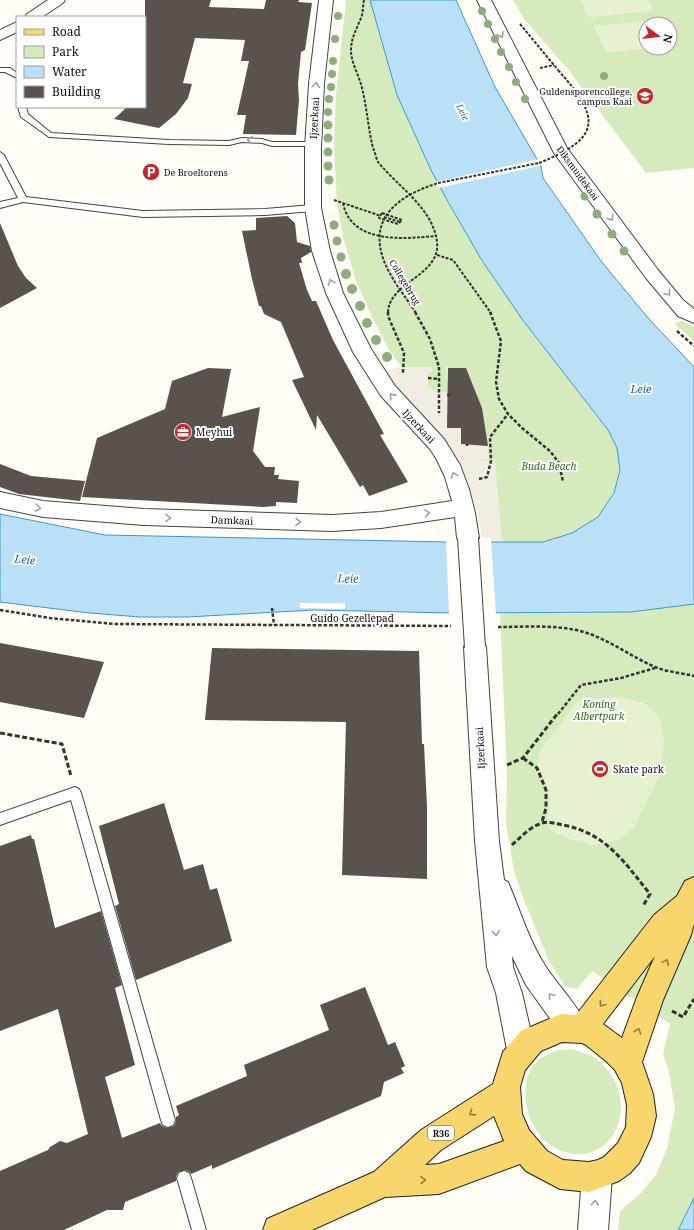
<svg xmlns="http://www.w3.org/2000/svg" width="694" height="1230" font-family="'Noto Serif',serif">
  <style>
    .green { fill: #d5ebbd; fill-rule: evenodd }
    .pitch { fill: #e6f2cf }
    .plaza { fill: #f1ede2 }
    .water { fill: #b9e0f7; stroke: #3f96cf }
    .pier { fill: #fffdf5 }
    .building { fill: #5a524d }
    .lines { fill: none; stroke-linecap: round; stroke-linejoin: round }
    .lane-casing { stroke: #444; stroke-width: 2 }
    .street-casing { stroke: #444; stroke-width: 2 }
    .primary-casing { stroke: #222; stroke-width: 2 }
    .path-far2 { stroke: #333; stroke-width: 2; stroke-dasharray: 3 1.5; stroke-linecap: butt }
    .path-far1 { stroke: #333; stroke-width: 2.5; stroke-dasharray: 3.5 2; stroke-linecap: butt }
    .path { stroke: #333; stroke-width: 3; stroke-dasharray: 5 2.5; stroke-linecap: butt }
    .lane { fill: #fff; fill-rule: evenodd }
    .street { fill: #fff; fill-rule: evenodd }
    .primary { fill: #f9d66b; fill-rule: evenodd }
    .street-bridge-casing { stroke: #444; stroke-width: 22; stroke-linecap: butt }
    .path-bridge-far1 { stroke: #333; stroke-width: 2; stroke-dasharray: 3 1.5; stroke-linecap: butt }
    .path-bridge { stroke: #333; stroke-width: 2.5; stroke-dasharray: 3.5 2; stroke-linecap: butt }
    .street-bridge { stroke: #fff; stroke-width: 20 }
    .tree { fill: #8dad7f }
    .oneway { stroke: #a0a0a0 }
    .oneway2 { stroke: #917d42 }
    .labels { text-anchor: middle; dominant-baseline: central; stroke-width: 4; stroke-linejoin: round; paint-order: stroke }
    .far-poi-label { font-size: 9px; fill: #111; stroke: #fff; text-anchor: end }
    .far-water-label { font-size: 9px; font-style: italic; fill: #1768a6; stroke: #fff }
    .far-street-label { font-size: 9px; fill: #111; stroke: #fff }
    .shield { fill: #fff; stroke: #585858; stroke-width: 1 }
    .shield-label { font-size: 9px; font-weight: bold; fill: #111 }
    .street-label { font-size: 10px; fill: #111; stroke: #fff }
    .poi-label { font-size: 10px; fill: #111; stroke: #fff; text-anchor: start }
    .park-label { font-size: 10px; font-style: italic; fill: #2f6b1f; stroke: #fff }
    .water-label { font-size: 11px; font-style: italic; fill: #1768a6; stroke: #fff }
  </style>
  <rect width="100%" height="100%" fill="#fffdf5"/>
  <path class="green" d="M346 0H370L522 319 608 430 617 448 620 470 613 494 598 518 572 533 543 542H494L470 457 429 404 389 350 373 319 356 281 344 241 337 205 334 144 336 95Z
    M513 0H581L589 17 653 10 648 0H694V168L646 173 567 68 524 19ZM660 21 662 24H670V40L673 46H670V48H650L607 52 594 26Z
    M682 321 694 327V341L674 323Z
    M694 604V1198L678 1230H618L620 1211 642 1192 657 1173 667 1148 675 1109 669 1072 663 1054 670 1024 592 971 577 989 565 986 549 961 522 895 514 871 506 823 507 774 500 613 631 612Z
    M571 1049C582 1052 593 1055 601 1063 625 1084 629 1125 603 1146 595 1152 585 1155 575 1154 523 1150 504 1065 556 1051 561 1049 567 1050 571 1049Z"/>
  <path class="pitch" d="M581 0H648L653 10 589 17Z
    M660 20 662 24H646V48H650L607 52 594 26Z
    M621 697 644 703 660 718 664 743 660 774 634 827 619 840 593 845 570 839 552 832 547 822 550 799 545 780 538 765 539 753 577 702 599 698Z"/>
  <path class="plaza" d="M400 367H432V371L428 372V387H432L433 391 447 392V408L451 382H447L446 368H466L479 400 487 438 489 460 475 461H495L502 542H491L490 538H482L477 510 468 481 461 467 409 409 385 371Z"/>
  <path class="water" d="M370 0H456L495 87 541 166 543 178 601 261 648 318 694 367V604L631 612 452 613 314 610 187 617H140L90 613 0 602V514L105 535 447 542H543L572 533 598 517 614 493 620 470 617 448 608 430 522 319 481 259 447 200 431 170 397 95Z
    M694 1198V1230H678Z"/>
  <path class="pier" d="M539 159 542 165 522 170 438 188 435 182Z
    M446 540H491L496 615H449Z
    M300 603H345V609L300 608Z"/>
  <path class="building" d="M145 0H211L209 7 264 9 266 0H299L298 2 312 3 305 50 301 52 298 84 299 100 296 135 243 134 246 115H237L249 61H241L245 40 195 38 183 83 192 84 188 98 176 114 159 128 114 119 127 107H145Z
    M287 216 295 223 297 242 310 246 311 252 301 258 302 263H299L307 290 312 301H316L333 340 384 434 380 435 408 482 369 496 363 485 360 487 317 415 316 430 292 380 304 377 281 322 264 314 261 306H259L252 279 242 231 256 230V218Z
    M0 223 18 266 26 278 37 288 0 308Z
    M208 368 231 369 222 417 260 407 253 451 265 467H275L274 475H279L278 479 299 481 297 503 276 502V506L263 507 82 497 97 438 165 409 172 381Z
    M448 368H466L482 408 488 446 461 444V428H447Z
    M0 464 31 476 85 481 80 501 19 494 0 487Z
    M0 643 104 662 84 718 0 702Z
    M212 648 419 651 422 744H424L427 806V879L342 875 346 722 205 720Z
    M164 803 184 870 203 864 210 890 217 888 232 941 136 980 115 906 119 904 99 826Z
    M31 835 32 839H34L55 928 101 911 122 985 115 988 135 1065 105 1077 122 1138 160 1123 162 1126 167 1128 174 1126 176 1121V1117L179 1115 176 1106 247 1076 244 1065 329 1030 320 1005 365 987 388 1045 395 1042 405 1066 401 1068 404 1073 384 1082 381 1096 212 1169V1165L191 1174 190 1172 185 1170 178 1172 176 1177V1181L125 1202 123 1210H107L64 1230H0V1171L48 1150 50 1147 60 1141 67 1143 88 1134 58 1009 0 1031V846Z"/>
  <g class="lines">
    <defs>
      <path id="lane" d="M0 68H10L17 73V78L5 72H0Z
        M18 107H26L28 114 51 133 169 140 229 141 242 138 262 139 272 142H312L316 144 312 146H272L262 143 242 142 229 145 169 144 49 137 21 117Z
        M0 152 4 155 26 197 143 211 265 209 313 205 317 208 313 211 265 215 143 217 23 202 0 208V202L18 198 0 163Z
        M75 787 79 789 81 793 175 1120 173 1125 168 1127 163 1125 161 1120 71 800 0 825V813Z
        M184 1171 189 1173 191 1178 206 1230H192L177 1178 179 1173Z"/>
      <path id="street" d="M48 0H65L63 3 42 17H25L27 14Z
        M319 0H333L324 84 321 148V208L330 251 343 293 371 349 395 386 444 439 460 465 469 489 475 513 479 538 475 544 468 547 461 544 457 538 455 517 381 528 332 531 144 525 43 517 0 508V492L43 501 144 509 332 515 381 512 452 501 445 477 437 460 430 449 381 396 353 352 326 293 312 251 305 208V148L309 84Z
        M477 0H491L567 148 658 270 683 300 694 309V323L678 316 646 278 554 153Z
        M17 22V32L0 40V30Z
        M475 637 483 640 486 647 499 841 504 880 508 882C520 910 529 941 546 967 559 987 578 1005 588 1028L584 1038 574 1042 564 1038 526 985 512 956 513 967 522 993 535 1050 531 1060 521 1064 511 1060 507 1050 496 993 487 967 475 841 464 647 467 640Z
        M597 1161 607 1166 612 1176 608 1230H578L582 1176 587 1166Z"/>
      <path id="primary" d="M694 877V924L691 935 663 1000 642 1062 653 1094 656 1116 651 1137 639 1163 630 1173 619 1181 589 1192 560 1189 526 1171 520 1164 439 1194 385 1197 312 1230H263L267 1219 374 1172 421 1130 493 1084 503 1052 521 1031 561 1014 576 1015 654 915 677 896 685 881ZM655 956 637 997 622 1038 603 1024ZM562 1042 582 1043 586 1045 606 1061 615 1070 622 1083 627 1105 626 1127 618 1143 604 1157 598 1160 589 1162 563 1160 547 1151 529 1130 522 1114 520 1087 525 1070 541 1051ZM494 1116 504 1141 439 1164 425 1165 441 1150Z"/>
    </defs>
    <use href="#lane" class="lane-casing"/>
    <use href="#street" class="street-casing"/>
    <use href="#primary" class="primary-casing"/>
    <path class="path-far2" d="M364 0C363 5 363 10 362 15 358 27 351 37 351 50 351 63 359 75 362 88 367 108 368 128 373 148 375 152 376 158 378 162 398 187 433 208 437 242 441 276 388 282 388 313
      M520 24 558 70
      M540 68 554 65
      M438 183 539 163
      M334 200 381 216
      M343 203C351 244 403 239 435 236
      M382 213 402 220 398 224 379 218Z
      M384 217 400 222
      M437 255 453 260 491 313"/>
    <path class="path-far1" d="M388 312V316L404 353 403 373
      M490 312 501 341 496 382 499 399 508 414 522 428 550 451 559 463 563 482
      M677 331 694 346
      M439 367V413
      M428 378 439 379
      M447 395H451
      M467 444V446
      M479 479 487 477 491 461 490 437 508 414
      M272 608 274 625
      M0 610 50 618 115 624 451 626
      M498 627C527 627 559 624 587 633 611 641 632 657 655 667 667 672 682 673 694 676
      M558 714 581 685 621 678 655 668"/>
    <path class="path" d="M0 733 62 744 71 776
      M523 758 537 768 546 790V808L542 822
      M507 765 523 758 558 713
      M512 845C521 837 530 827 542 823 549 821 556 824 563 825 606 833 624 862 650 894L643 906
      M672 1011 683 1017 694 999"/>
    <use href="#lane" class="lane"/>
    <use href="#street" class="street"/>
    <use href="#primary" class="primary"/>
    <defs>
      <path id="street-bridge" d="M468 538 475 647"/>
    </defs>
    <use href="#street-bridge" class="street-bridge-casing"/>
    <path class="path-bridge-far1" d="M539 163C602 138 601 118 558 70
      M416 313C405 296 391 279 384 261 367 216 401 195 438 183"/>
    <path class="path-bridge" d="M415 312 430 339 439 367"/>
    <use href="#street-bridge" class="street-bridge"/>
  </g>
  <g class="tree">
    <circle cx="482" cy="11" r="4"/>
    <circle cx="338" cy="16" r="4"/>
    <circle cx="488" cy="24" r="4"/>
    <circle cx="335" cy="39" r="4"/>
    <circle cx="495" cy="39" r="4"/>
    <circle cx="501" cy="52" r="4"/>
    <circle cx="333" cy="61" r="4"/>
    <circle cx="509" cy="67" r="4"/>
    <circle cx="332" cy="74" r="4"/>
    <circle cx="604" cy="76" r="4"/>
    <circle cx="516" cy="82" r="4"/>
    <circle cx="331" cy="87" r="4"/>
    <circle cx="329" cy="99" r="4"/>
    <circle cx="525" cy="99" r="4"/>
    <circle cx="328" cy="112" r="4"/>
    <circle cx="328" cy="125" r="4.5"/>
    <circle cx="328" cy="138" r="4.5"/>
    <circle cx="328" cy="152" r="4.5"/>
    <circle cx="328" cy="166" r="4.5"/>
    <circle cx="329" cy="180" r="4.5"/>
    <circle cx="585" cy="196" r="4.5"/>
    <circle cx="597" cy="214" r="4.5"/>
    <circle cx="334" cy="225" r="4.5"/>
    <circle cx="612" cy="234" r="4.5"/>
    <circle cx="337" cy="241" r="4.5"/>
    <circle cx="624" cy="251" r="4.5"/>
    <circle cx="341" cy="257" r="4.5"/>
    <circle cx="346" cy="274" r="5"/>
    <circle cx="352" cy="289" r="5"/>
    <circle cx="360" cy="306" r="5"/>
    <circle cx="367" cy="323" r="5"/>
    <circle cx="376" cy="340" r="5"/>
    <circle cx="387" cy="357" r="5"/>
  </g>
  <defs><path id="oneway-chevron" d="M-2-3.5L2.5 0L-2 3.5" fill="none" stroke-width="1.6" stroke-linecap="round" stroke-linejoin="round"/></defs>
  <g class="oneway">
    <use href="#oneway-chevron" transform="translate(501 35) rotate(64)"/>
    <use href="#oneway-chevron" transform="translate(316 85) rotate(-83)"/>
    <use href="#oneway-chevron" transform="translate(250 140) rotate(-178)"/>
    <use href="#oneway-chevron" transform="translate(611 218) rotate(54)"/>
    <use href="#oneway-chevron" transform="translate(331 282) rotate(-110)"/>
    <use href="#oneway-chevron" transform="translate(668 293) rotate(51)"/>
    <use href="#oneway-chevron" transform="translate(392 396) rotate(-132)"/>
    <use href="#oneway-chevron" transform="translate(454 475) rotate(-111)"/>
    <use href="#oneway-chevron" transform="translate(38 508) rotate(11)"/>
    <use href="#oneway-chevron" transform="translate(427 513) rotate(-9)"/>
    <use href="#oneway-chevron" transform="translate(168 518) rotate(2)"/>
    <use href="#oneway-chevron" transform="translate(298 522) rotate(2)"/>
    <use href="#oneway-chevron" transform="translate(496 933) rotate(84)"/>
    <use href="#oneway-chevron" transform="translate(551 996) rotate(-130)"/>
    <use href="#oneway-chevron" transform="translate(595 1203) rotate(-86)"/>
  </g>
  <g class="oneway2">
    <use href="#oneway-chevron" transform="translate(666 962) rotate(-66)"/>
    <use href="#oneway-chevron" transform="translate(602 1004) rotate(127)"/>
    <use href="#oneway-chevron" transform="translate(638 1031) rotate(-71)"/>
    <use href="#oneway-chevron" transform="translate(472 1113) rotate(147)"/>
    <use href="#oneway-chevron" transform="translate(423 1180) rotate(-4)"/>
  </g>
  <defs>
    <symbol id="school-disc" viewBox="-11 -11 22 22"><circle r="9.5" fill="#c4262e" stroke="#fff"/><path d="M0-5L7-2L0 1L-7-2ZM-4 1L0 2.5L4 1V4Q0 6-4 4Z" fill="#fff"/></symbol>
    <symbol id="parking-disc" viewBox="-11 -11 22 22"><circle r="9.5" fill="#c4262e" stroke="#fff"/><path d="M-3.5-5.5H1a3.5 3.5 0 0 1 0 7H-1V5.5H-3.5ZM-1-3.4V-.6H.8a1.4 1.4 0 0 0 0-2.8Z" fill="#fff"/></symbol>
    <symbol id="office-disc" viewBox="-11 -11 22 22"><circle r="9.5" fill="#c4262e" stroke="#fff"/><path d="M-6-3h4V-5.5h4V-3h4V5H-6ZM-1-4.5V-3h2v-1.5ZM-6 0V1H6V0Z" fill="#fff"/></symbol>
    <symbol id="stadium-disc" viewBox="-11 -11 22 22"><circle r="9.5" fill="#c4262e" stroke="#fff"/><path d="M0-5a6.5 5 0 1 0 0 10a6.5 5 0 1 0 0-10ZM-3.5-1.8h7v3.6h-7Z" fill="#fff"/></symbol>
  </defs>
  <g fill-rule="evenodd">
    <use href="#school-disc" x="635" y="86" width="20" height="20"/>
    <use href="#parking-disc" x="141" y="162" width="20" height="20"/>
    <use href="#office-disc" x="173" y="422" width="20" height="20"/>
    <use href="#stadium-disc" x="590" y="759" width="20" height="20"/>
  </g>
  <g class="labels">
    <g class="far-poi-label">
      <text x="632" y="91">Guldensporencollege,<tspan x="632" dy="10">campus Kaai</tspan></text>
      <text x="164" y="172" text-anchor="start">De Broeltorens</text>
    </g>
    <g class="far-water-label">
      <text transform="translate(463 112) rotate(63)">Leie</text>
    </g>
    <g class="far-street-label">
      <text transform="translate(578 173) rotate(54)">Diksmuidekaai</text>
      <text transform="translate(405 282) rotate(59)">Collegebrug</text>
    </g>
    <rect class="shield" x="428" y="1126" width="26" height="14" rx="3"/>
    <g class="shield-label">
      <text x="441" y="1133">R36</text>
    </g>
    <g class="street-label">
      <text transform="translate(314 118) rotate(-87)">Ijzerkaai</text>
      <text transform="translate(419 426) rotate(47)">Ijzerkaai</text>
      <text transform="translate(232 520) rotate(2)">Damkaai</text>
      <text x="352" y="618">Guido Gezellepad</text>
      <text transform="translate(480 748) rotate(-93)">Ijzerkaai</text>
    </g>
    <g class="poi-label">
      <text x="196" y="432">Meyhui</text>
      <text x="613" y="769">Skate park</text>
    </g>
    <g class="park-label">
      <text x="549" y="466">Buda Beach</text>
      <text x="599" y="704">Koning<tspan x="599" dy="12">Albertpark</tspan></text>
    </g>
    <g class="water-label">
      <text x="641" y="388">Leie</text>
      <text transform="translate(25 559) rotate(6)">Leie</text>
      <text transform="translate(348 578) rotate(1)">Leie</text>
    </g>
  </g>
  <rect x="16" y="16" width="130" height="92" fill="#ffffff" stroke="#a0a0a0"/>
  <rect x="24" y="29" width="20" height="6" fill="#f9d66b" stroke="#a0a0a0"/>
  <text x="52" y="36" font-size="12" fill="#111111">Road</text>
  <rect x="24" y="46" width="20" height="12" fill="#d5ebbd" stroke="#a0a0a0"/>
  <text x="52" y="56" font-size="12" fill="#111111">Park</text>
  <rect x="24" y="66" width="20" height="12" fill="#b9e0f7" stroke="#a0a0a0"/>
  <text x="52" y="76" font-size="12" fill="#111111">Water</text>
  <rect x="24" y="86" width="20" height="12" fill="#5a524d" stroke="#a0a0a0"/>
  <text x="52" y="96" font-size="12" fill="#111111">Building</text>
  <g transform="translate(658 36) rotate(105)"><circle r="19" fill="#ffffff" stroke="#a0a0a0"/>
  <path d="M0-3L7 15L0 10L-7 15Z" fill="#c4262e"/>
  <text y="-6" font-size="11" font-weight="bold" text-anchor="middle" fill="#111111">N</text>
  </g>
</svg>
